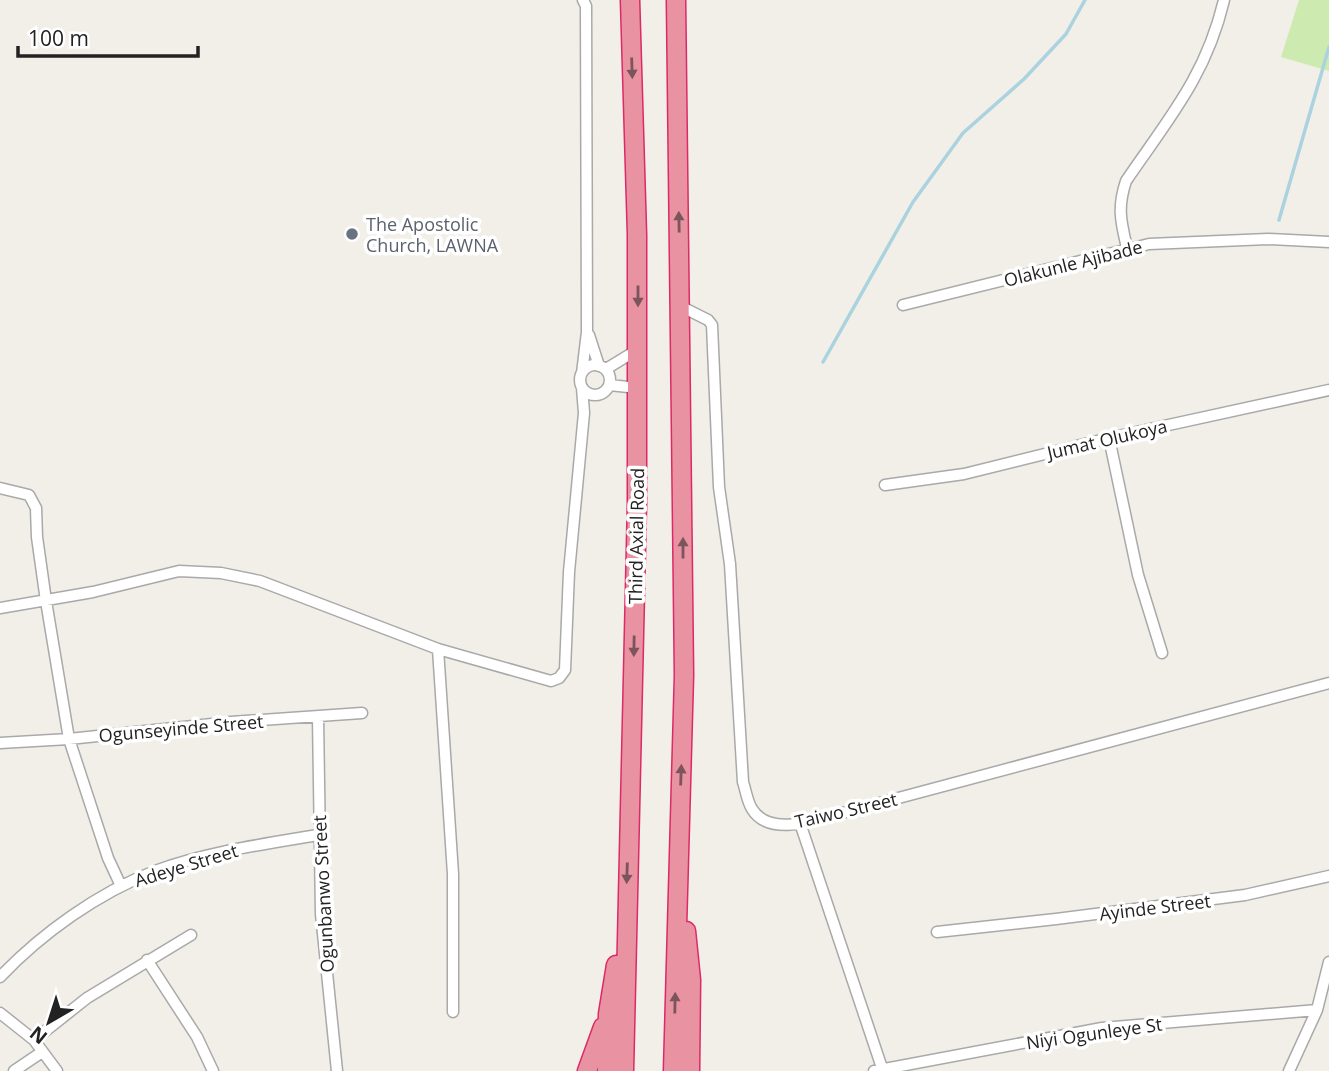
<svg xmlns="http://www.w3.org/2000/svg" width="1329" height="1071" font-family="'Open Sans',sans-serif">
  <style>
    .grass { fill: #cdebb0 }
    .lines { fill: none; stroke-linecap: round; stroke-linejoin: round }
    .stream { stroke: #aad3df; stroke-width: 3.5 }
    .minor-casing { stroke: #a9a9a9; stroke-width: 13 }
    .motorway-casing { stroke: #dc2a67; stroke-width: 21 }
    .minor { stroke: #fff; stroke-width: 10 }
    .motorway { stroke: #e892a2; stroke-width: 18 }
    .oneway { fill: #7b545c }
    .worship-dot { fill: #6b7280; stroke: #fff; stroke-width: 2.5 }
    .labels { text-anchor: middle; dominant-baseline: central; stroke-width: 7; stroke-linejoin: round; paint-order: stroke }
    .worship-label { font-size: 18px; fill: #5b616d; stroke: #fff; text-anchor: start }
    .street-label { font-size: 18px; fill: #222; stroke: #fff }
  </style>
  <rect width="100%" height="100%" fill="#f2efe9"/>
  <path class="grass" d="M1299 0H1329V71L1281 57Z"/>
  <g class="lines">
    <path class="stream" d="M1279 220 1329 47
      M823 362 913 202 963 133 1024 79 1066 34 1085 0"/>
    <defs>
      <path id="minor" d="M1127 248C1121 222 1117 208 1126 181 1169 118 1206 76 1224 0
        M903 305 1149 244 1268 239 1329 242
        M680 306 708 320 712 325 719 487 730 564 743 782C746 791 747 801 752 809 770 839 821 818 846 812L1329 683
        M589 335 599 366
        M580 380a15 15 0 1 1 30 0a15 15 0 1 1-30 0Z
        M606 369 637 350
        M582 373 587 332 586 6 583 0
        M610 385 637 388
        M1109 438 1138 575 1162 653
        M885 485 964 474 1109 438 1329 390
        M0 488 29 495 36 508 37 537 46 601 69 739 108 858 121 886
        M0 608 93 592 179 571 221 573 260 581 438 649 551 681 559 678 565 670 569 572 584 413 582 388
        M438 649 453 874V1012
        M318 717 321 914 337 1071
        M0 743 69 739 231 722 362 713
        M800 823 882 1068
        M937 932 1056 919 1245 895 1329 876
        M147 960 197 1037 213 1071
        M0 977C42 933 98 893 155 871 207 852 264 844 318 835
        M0 1013 34 1040 57 1071
        M34 1040 87 998 191 935
        M14 1071 42 1052
        M874 1071 1102 1028 1317 1010
        M1289 1071 1317 1010 1329 962"/>
      <path id="motorway" d="M686 931 691 980 690 1071
        M587 1071 603 1027
        M607 1071 608 1014 616 965
        M624 1071 637 503V235L630 0
        M673 1071 684 675 676 0"/>
    </defs>
    <use href="#minor" class="minor-casing"/>
    <use href="#motorway" class="motorway-casing"/>
    <use href="#minor" class="minor"/>
    <use href="#motorway" class="motorway"/>
  </g>
  <defs><path id="oneway-solid" d="M-6-.8H1V-3.2L6.5 0L1 3.2V.8H-6Z" transform="scale(1.75)"/></defs>
  <g class="oneway">
    <use href="#oneway-solid" transform="translate(632 68) rotate(88)"/>
    <use href="#oneway-solid" transform="translate(679 222) rotate(-91)"/>
    <use href="#oneway-solid" transform="translate(638 296) rotate(90)"/>
    <use href="#oneway-solid" transform="translate(683 548) rotate(-90)"/>
    <use href="#oneway-solid" transform="translate(634 646) rotate(91)"/>
    <use href="#oneway-solid" transform="translate(681 775) rotate(-88)"/>
    <use href="#oneway-solid" transform="translate(627 873) rotate(92)"/>
    <use href="#oneway-solid" transform="translate(675 1003) rotate(-89)"/>
  </g>
  <circle class="worship-dot" cx="352" cy="234" r="7"/>
  <g class="labels">
    <g class="worship-label">
      <text x="366" y="224">The Apostolic<tspan x="366" dy="21">Church, LAWNA</tspan></text>
    </g>
    <g class="street-label">
      <text transform="translate(1073 263) rotate(-14)">Olakunle Ajibade</text>
      <text transform="translate(1107 439) rotate(-13)">Jumat Olukoya</text>
      <text transform="translate(636 536) rotate(-89)">Third Axial Road</text>
      <text transform="translate(181 728) rotate(-5)">Ogunseyinde Street</text>
      <text transform="translate(846 810) rotate(-13)">Taiwo Street</text>
      <text transform="translate(186 865) rotate(-17)">Adeye Street</text>
      <text transform="translate(323 894) rotate(-93)">Ogunbanwo Street</text>
      <text transform="translate(1155 907) rotate(-7)">Ayinde Street</text>
      <text transform="translate(1094 1033) rotate(-8)">Niyi Ogunleye St</text>
    </g>
  </g>
  <g transform="translate(49 1022) rotate(219)" stroke="#ffffff" stroke-width="5" paint-order="stroke">
  <path d="M0-5L12 26L0 18L-12 26Z" fill="#222222"/>
  <text y="-10" font-size="19" font-weight="bold" text-anchor="middle" fill="#222222">N</text>
  </g>
  <path d="M18 46v10h180v-10" fill="none" stroke="#222222" stroke-width="3.5"/>
  <text x="28" y="46" font-size="21" fill="#222222" stroke="#ffffff" stroke-width="5" paint-order="stroke">100 m</text>
</svg>
